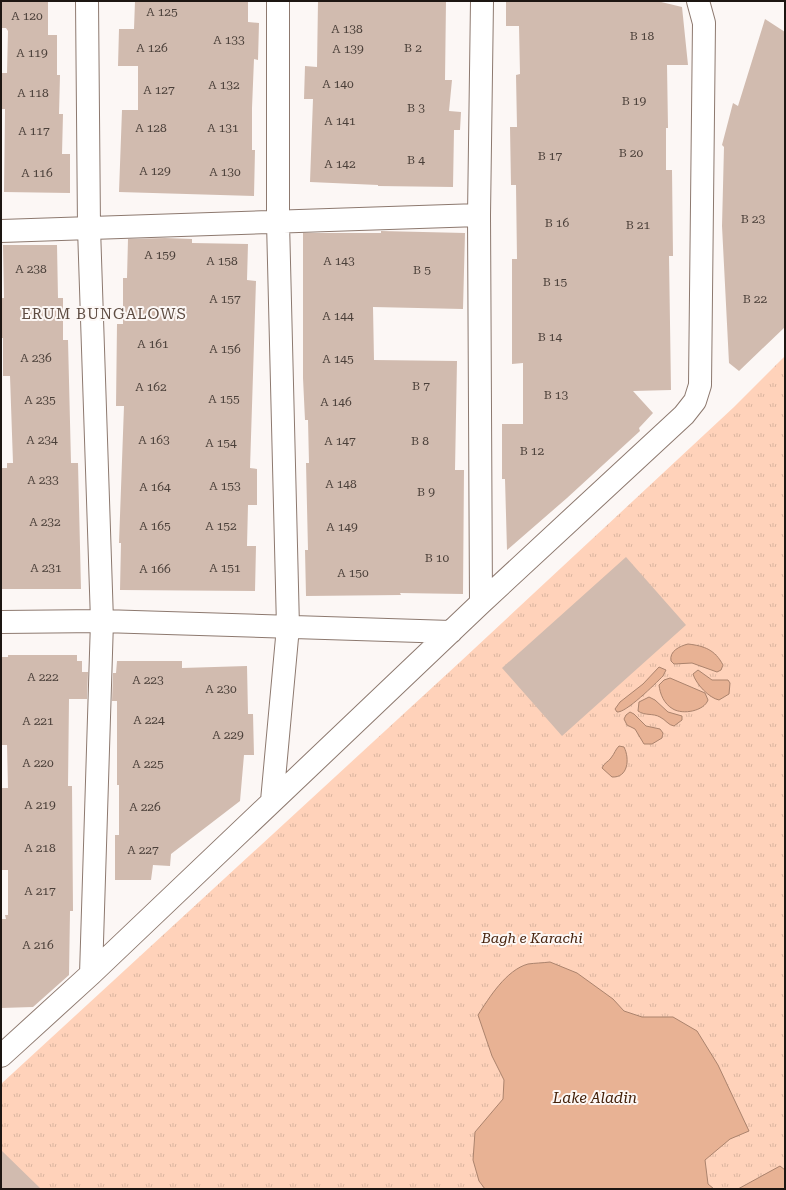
<svg xmlns="http://www.w3.org/2000/svg" width="786" height="1190" font-family="'Roboto Serif',serif">
  <style>
    .park { fill: url(#park-tufts) }
    .water { fill: #e8b294; stroke: #ab836d }
    .building { fill: #d1bbaf }
    .lines { fill: none; stroke-linecap: round; stroke-linejoin: round }
    .street-casing { stroke: #8d796f; stroke-width: 24 }
    .street { stroke: #fff; stroke-width: 22 }
    .labels { text-anchor: middle; dominant-baseline: central; stroke-width: 4; stroke-linejoin: round; paint-order: stroke }
    .number-label { font-size: 12px; fill: #4a3f39 }
    .park-label { font-size: 14px; font-style: italic; fill: #45210b; stroke: #fcf7f5 }
    .neighbourhood-label { font-size: 15px; letter-spacing: 1px; fill: #5e4c42; stroke: #fcf7f5 }
    .water-label { font-size: 15px; font-style: italic; fill: #44210a; stroke: #fcf7f5 }
  </style>
  <defs>
    <pattern id="park-tufts" width="24" height="20" patternUnits="userSpaceOnUse"><rect width="24" height="20" fill="#ffd2ba"/><path d="M3 7l-1-3M5 7V3M7 7l1-3M15 17l-1-3M17 17v-4M19 17l1-3" fill="none" stroke="#dab49f"/></pattern>
  </defs>
  <rect width="100%" height="100%" fill="#fcf7f5"/>
  <path class="park" d="M785 356V1189H1V1084L460 662 734 407Z"/>
  <path class="water" d="M688 644C705 646 715 650 723 665L721 670 717 672 692 663 674 664 671 661C669 651 680 646 688 644Z
    M659 667 666 670 663 676C655 684 626 713 617 712L615 709 620 702 643 684Z
    M698 670 712 680H728L730 683 729 694 719 700C709 698 696 684 693 674Z
    M670 678 705 693 708 700C704 711 683 715 673 709 664 704 660 694 659 685L664 680Z
    M649 697 655 700 668 712 682 716V720L674 726C668 725 666 720 660 717 653 713 645 716 638 711L639 702Z
    M630 712 634 714 646 726 660 729 663 733 662 738 652 744H644L635 729 627 725 624 719 626 715Z
    M619 746 624 747C630 759 628 778 612 777L602 768C604 763 608 762 611 758 615 753 615 750 619 746Z
    M550 962 577 973 613 999 624 1011 642 1017H673L697 1031 718 1065 749 1131 730 1139 705 1160 708 1184 714 1189H485L479 1181 473 1160 475 1132 503 1099 504 1080 492 1056 478 1015C489 998 506 970 528 964 535 963 542 963 550 962Z
    M780 1166 785 1170V1189H738Z"/>
  <path class="building" d="M1 1H48V35H57V75H60L59 114H63L62 154H70V193L4 192 5 109H1V73H7L8 31 6 28H1Z
    M135 1H248V22L259 23 258 60 254 59 252 108V150H255L254 196 119 192 122 110H138V66H118L119 29H134Z
    M318 1H446L445 80H452L449 111 461 112 460 130H454L453 187 378 186V185L310 182 313 99H304L305 66 317 67Z
    M506 1H657L682 7 688 65H667L668 128H666V170H672L673 256H669L671 390 633 391 653 413 639 428 640 431 567 498 507 550 505 479H502V424H523V363L512 364V259H517L516 185H511L510 127H517L516 75 520 74 519 26H506Z
    M765 19 785 32V327L739 371 729 363 722 226 724 147 722 145 733 103 738 106Z
    M381 231 465 233 463 309 373 307 374 360 457 361 455 470H464L463 594 400 593 401 595 306 596 305 550H308L306 463H309L308 420H305L303 378V233H381Z
    M165 238 192 239V243L248 244 247 280 256 281 250 468 257 469V505H248L247 546H256L255 591 120 590 121 543H119L124 406H116L117 324H123V278H127L128 239Z
    M3 245H57L58 298H63V340H68L71 463H78L81 589H1V468H7V463H13L10 376H3V338H1V298H4Z
    M626 557 686 625 562 736 502 668Z
    M8 655H77V661H82V672H88L87 699H69L68 786H72L73 911H70L69 975 33 1007 1 1008V919H6L5 915H8V870H1V788H8L7 745H1V657H8Z
    M117 661H182V668L247 666 248 714H253L254 755H244L240 801 171 854 170 866 153 865 151 880H115V835H119V785H117V701H112L113 673H116Z
    M1 1150 41 1189H1Z"/>
  <g class="lines">
    <defs>
      <path id="street" d="M87 1 89 228 102 621 91 974
        M1 231 479 215
        M481 603 479 215 482 1
        M1 622 102 621 451 632
        M272 801 288 627 278 222V1
        M1 1056 91 974 481 603 684 415 695 401 700 385 704 23 698 1"/>
    </defs>
    <use href="#street" class="street-casing"/>
    <use href="#street" class="street"/>
  </g>
  <g class="labels">
    <g class="number-label">
      <text x="162" y="12">A 125</text>
      <text x="27" y="16">A 120</text>
      <text x="347" y="29">A 138</text>
      <text x="642" y="36">B 18</text>
      <text x="229" y="40">A 133</text>
      <text x="152" y="48">A 126</text>
      <text x="413" y="48">B 2</text>
      <text x="348" y="49">A 139</text>
      <text x="32" y="53">A 119</text>
      <text x="338" y="84">A 140</text>
      <text x="224" y="85">A 132</text>
      <text x="159" y="90">A 127</text>
      <text x="33" y="93">A 118</text>
      <text x="634" y="101">B 19</text>
      <text x="416" y="108">B 3</text>
      <text x="340" y="121">A 141</text>
      <text x="151" y="128">A 128</text>
      <text x="223" y="128">A 131</text>
      <text x="34" y="131">A 117</text>
      <text x="631" y="153">B 20</text>
      <text x="550" y="156">B 17</text>
      <text x="416" y="160">B 4</text>
      <text x="340" y="164">A 142</text>
      <text x="155" y="171">A 129</text>
      <text x="225" y="172">A 130</text>
      <text x="37" y="173">A 116</text>
      <text x="753" y="219">B 23</text>
      <text x="557" y="223">B 16</text>
      <text x="638" y="225">B 21</text>
      <text x="160" y="255">A 159</text>
      <text x="222" y="261">A 158</text>
      <text x="339" y="261">A 143</text>
      <text x="31" y="269">A 238</text>
      <text x="422" y="270">B 5</text>
      <text x="555" y="282">B 15</text>
      <text x="225" y="299">A 157</text>
      <text x="755" y="299">B 22</text>
      <text x="338" y="316">A 144</text>
      <text x="550" y="337">B 14</text>
      <text x="153" y="344">A 161</text>
      <text x="225" y="349">A 156</text>
      <text x="36" y="358">A 236</text>
      <text x="338" y="359">A 145</text>
      <text x="421" y="386">B 7</text>
      <text x="151" y="387">A 162</text>
      <text x="556" y="395">B 13</text>
      <text x="224" y="399">A 155</text>
      <text x="40" y="400">A 235</text>
      <text x="336" y="402">A 146</text>
      <text x="42" y="440">A 234</text>
      <text x="154" y="440">A 163</text>
      <text x="340" y="441">A 147</text>
      <text x="420" y="441">B 8</text>
      <text x="221" y="443">A 154</text>
      <text x="532" y="451">B 12</text>
      <text x="43" y="480">A 233</text>
      <text x="341" y="484">A 148</text>
      <text x="225" y="486">A 153</text>
      <text x="155" y="487">A 164</text>
      <text x="426" y="492">B 9</text>
      <text x="45" y="522">A 232</text>
      <text x="155" y="526">A 165</text>
      <text x="221" y="526">A 152</text>
      <text x="342" y="527">A 149</text>
      <text x="437" y="558">B 10</text>
      <text x="46" y="568">A 231</text>
      <text x="225" y="568">A 151</text>
      <text x="155" y="569">A 166</text>
      <text x="353" y="573">A 150</text>
      <text x="43" y="677">A 222</text>
      <text x="148" y="680">A 223</text>
      <text x="221" y="689">A 230</text>
      <text x="149" y="720">A 224</text>
      <text x="38" y="721">A 221</text>
      <text x="228" y="735">A 229</text>
      <text x="38" y="763">A 220</text>
      <text x="148" y="764">A 225</text>
      <text x="40" y="805">A 219</text>
      <text x="145" y="807">A 226</text>
      <text x="40" y="848">A 218</text>
      <text x="143" y="850">A 227</text>
      <text x="40" y="891">A 217</text>
      <text x="38" y="945">A 216</text>
    </g>
    <g class="park-label">
      <text x="532" y="938">Bagh e Karachi</text>
    </g>
    <g class="neighbourhood-label">
      <text x="104" y="314">ERUM BUNGALOWS</text>
    </g>
    <g class="water-label">
      <text x="595" y="1098">Lake Aladin</text>
    </g>
  </g>
  <rect width="786" height="1190" fill="none" stroke="#1d1612" stroke-width="4"/>
</svg>
